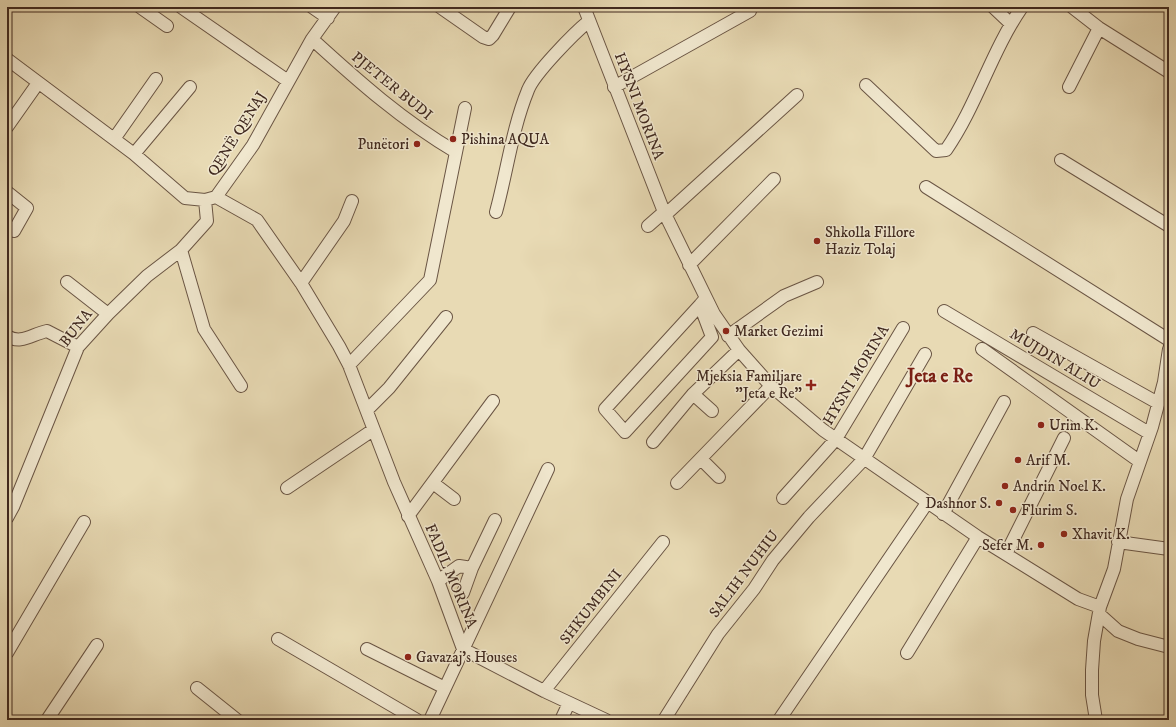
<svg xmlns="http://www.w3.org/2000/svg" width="1176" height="727" font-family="'IM FELL DW Pica',serif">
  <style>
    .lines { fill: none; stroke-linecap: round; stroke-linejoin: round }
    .minor-casing { stroke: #6a5544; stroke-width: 14 }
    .minor { stroke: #f0e7ce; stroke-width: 12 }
    .poi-dot { fill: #8f2418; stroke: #f0e7ce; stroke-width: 1.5 }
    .labels { text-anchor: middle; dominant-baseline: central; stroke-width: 3; stroke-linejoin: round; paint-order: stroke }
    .street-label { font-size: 15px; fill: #40291f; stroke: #f0e7ce }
    .poi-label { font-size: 15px; fill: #40291f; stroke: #f0e7ce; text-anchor: start }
    .district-label { font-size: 19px; font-weight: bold; fill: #7a1f14; stroke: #f0e7ce }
  </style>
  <rect width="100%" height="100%" fill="#e8dab4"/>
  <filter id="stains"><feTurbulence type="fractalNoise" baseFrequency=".005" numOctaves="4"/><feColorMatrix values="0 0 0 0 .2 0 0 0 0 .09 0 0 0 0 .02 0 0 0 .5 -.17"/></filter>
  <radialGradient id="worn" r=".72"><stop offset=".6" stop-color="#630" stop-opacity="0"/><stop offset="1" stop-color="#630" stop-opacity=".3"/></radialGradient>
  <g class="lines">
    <defs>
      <path id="minor" d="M140 7 167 26
        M181 7 288 81
        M312 7 328 18
        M440 7 483 37 489 39 493 35 510 7
        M584 7 664 212 714 314 739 350 771 386 823 430 978 537 1078 599 1100 607
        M993 7 1011 24
        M1072 7 1099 28 1169 72
        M312 39C358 81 403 121 456 152
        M7 59 134 154 185 198 205 200
        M866 85 936 151 946 150C977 105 991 52 1022 7
        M614 87 750 11
        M1069 87 1099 28
        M7 127 38 83
        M114 139 156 79
        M134 154 190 87
        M1061 160 1169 226
        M926 187 1169 340
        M7 192 27 208 14 231
        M216 197 257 220 301 283 339 346 349 365 394 482 438 581 463 649
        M216 197 253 145 312 39 335 7
        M496 212C507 172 512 129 528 90 534 74 574 33 589 21
        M665 215 797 95
        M648 226 664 212
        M181 250 204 329 241 386
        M689 265 774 179
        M67 282 108 314
        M301 283 344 221 352 201
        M700 305 712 337 625 432 605 409 700 305 706 298
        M944 311 1149 433
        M1033 333 1158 403
        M7 336C21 345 32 334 47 331L78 347
        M728 336 784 296 817 282
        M982 349 1139 461
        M349 365 430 280 465 108
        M693 394 712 411
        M367 410 389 388 446 317
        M653 442 693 394 739 350
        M701 459 719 477
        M433 483 454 499
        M677 483 771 386
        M287 488 373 430
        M783 498 836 439 903 328
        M943 514 1004 402
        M408 516 493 401
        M7 518 13 507 78 347 108 314 147 276 181 250 207 221 205 200 216 197
        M1118 542 1169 549
        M1006 554 1064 438
        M438 581 459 566 472 568
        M463 593 472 568 495 520
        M1099 614 1118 631 1138 639 1169 647
        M278 639 417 720
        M367 649 445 688
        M463 649 544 691 606 720
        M7 653 84 522
        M907 653 978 537
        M197 688 237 720
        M544 691 663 542
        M47 720 97 645
        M430 720 548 469
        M561 720 569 703
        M664 720 718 634 754 589 773 560 809 517 864 459 925 354
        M779 720 927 503
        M1096 720 1092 695V670L1094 641 1100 607 1114 569 1127 499 1152 427 1164 382 1169 349"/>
    </defs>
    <use href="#minor" class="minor-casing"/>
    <use href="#minor" class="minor"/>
  </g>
  <g class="poi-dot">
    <circle cx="453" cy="139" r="4"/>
    <circle cx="417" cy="144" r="4"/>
    <circle cx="817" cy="241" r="4"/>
    <circle cx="726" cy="331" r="4"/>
    <path d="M809 379h4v4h4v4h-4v4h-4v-4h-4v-4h4z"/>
    <circle cx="1041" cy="425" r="4"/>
    <circle cx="1018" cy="460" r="4"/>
    <circle cx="1005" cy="486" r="4"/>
    <circle cx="999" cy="503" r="4"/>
    <circle cx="1013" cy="510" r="4"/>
    <circle cx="1064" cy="534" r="4"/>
    <circle cx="1041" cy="545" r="4"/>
    <circle cx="408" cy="657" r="4"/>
  </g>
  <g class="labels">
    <g class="street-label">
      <text transform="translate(392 86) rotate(39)">PJETER BUDI</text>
      <text transform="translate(639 106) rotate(69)">HYSNI MORINA</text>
      <text transform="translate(237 134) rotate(-58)">QENË QENAJ</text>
      <text transform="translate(76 328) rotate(-52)">BUNA</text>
      <text transform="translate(1055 359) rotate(31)">MUJDIN ALIU</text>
      <text transform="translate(856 375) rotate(-59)">HYSNI MORINA</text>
      <text transform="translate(744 574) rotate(-53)">SALIH NUHIU</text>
      <text transform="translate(451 576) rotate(67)">FADIL MORINA</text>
      <text transform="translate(591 607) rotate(-52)">SHKUMBINI</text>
    </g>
    <g class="poi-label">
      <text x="461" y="139">Pishina AQUA</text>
      <text x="409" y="144" text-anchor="end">Punëtori</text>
      <text x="825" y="232">Shkolla Fillore<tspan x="825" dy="17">Haziz Tolaj</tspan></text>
      <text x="734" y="331">Market Gezimi</text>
      <text x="802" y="376" text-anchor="end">Mjeksia Familjare<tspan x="802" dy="17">"Jeta e Re"</tspan></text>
      <text x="1049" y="425">Urim K.</text>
      <text x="1026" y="460">Arif M.</text>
      <text x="1013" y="486">Andrin Noel K.</text>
      <text x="991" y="503" text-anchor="end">Dashnor S.</text>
      <text x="1021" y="510">Flurim S.</text>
      <text x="1072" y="534">Xhavit K.</text>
      <text x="1033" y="545" text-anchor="end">Sefer M.</text>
      <text x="416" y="657">Gavazaj's Houses</text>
    </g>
    <g class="district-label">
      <text x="940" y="376">Jeta e Re</text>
    </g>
  </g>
  <rect width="1176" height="727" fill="none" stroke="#e8dab4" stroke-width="24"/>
  <rect x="8" y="8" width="1160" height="711" fill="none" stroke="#40291f" stroke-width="2"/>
  <rect x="12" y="12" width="1152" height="703" fill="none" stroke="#40291f"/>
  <rect width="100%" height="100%" filter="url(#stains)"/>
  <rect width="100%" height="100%" fill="url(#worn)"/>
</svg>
